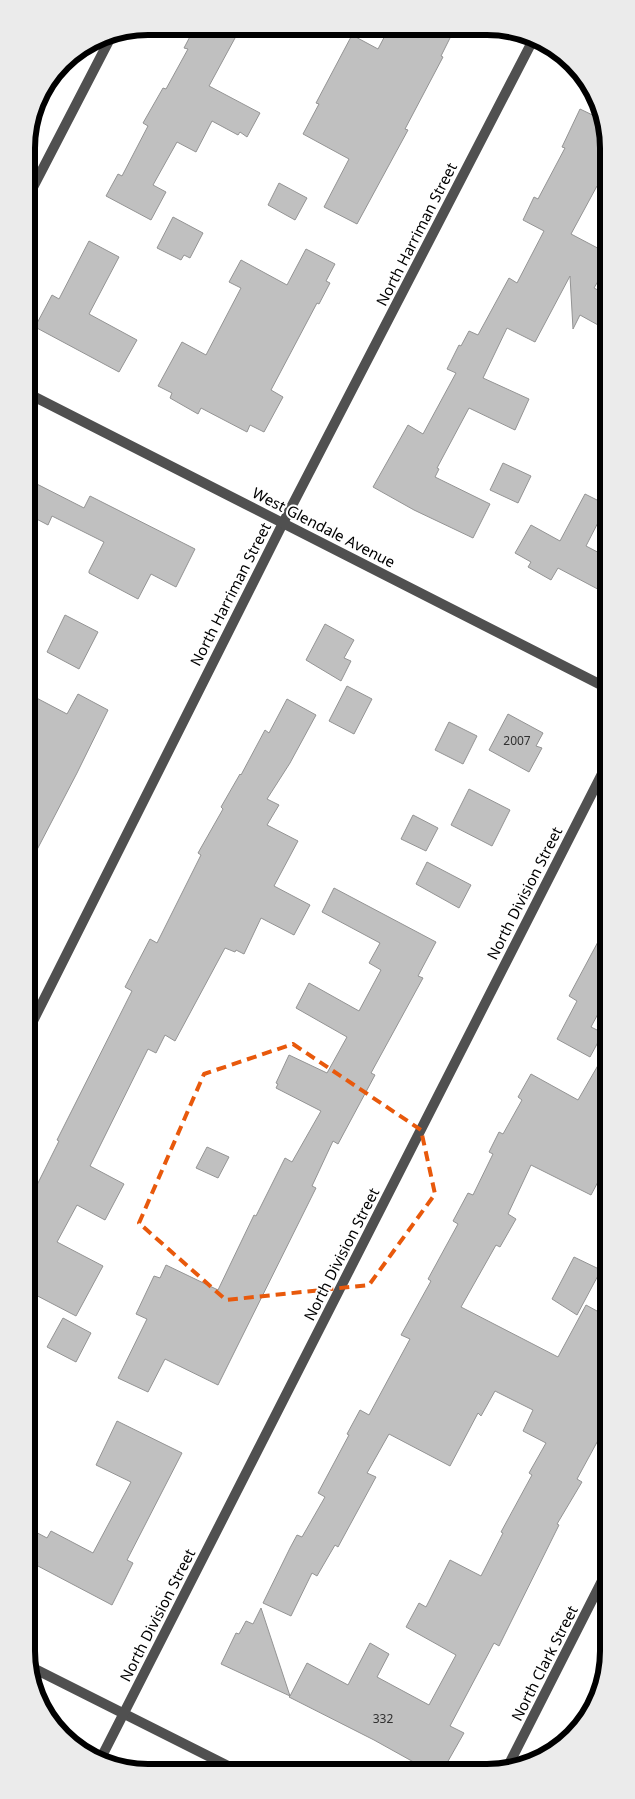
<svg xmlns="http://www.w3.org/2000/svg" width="635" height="1799" font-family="'Noto Sans',sans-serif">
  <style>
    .building { fill: #c0c0c0; stroke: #949494 }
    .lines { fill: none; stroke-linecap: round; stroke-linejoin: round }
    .minor { stroke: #505050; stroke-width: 10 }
    .tertiary { stroke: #505050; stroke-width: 10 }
    .marked { fill: none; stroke: #e8590c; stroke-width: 4; stroke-dasharray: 10 6; stroke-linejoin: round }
    .labels { text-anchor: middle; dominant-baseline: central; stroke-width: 4; stroke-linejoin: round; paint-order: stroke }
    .number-label { font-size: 12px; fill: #303030 }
    .street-label { font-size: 15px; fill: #000; stroke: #fff }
    .rim { fill: none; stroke: #000; stroke-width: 6 }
  </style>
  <rect width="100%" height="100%" fill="#fff"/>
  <path class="building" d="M195 27H241L209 86 260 113 247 137 240 132 238 135 212 121 196 152 177 142 153 185 166 192 151 220 106 196 118 174 122 176 148 126 143 123 163 88 166 89 188 49 184 48Z
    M389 28H455L441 56 443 57 405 129 408 130 357 224 324 207 349 159 303 134 319 104 316 103 352 35 378 49Z
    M580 109 605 121 606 124V192L597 186 571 234 607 253V266L594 288 607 295V330L580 315 573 329 570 276 535 342 507 328 483 378 529 399 515 430 469 408 437 468 439 469 435 477 490 504 473 538 414 510 373 487 408 425 423 434 456 373 447 369 459 345 461 346 469 331 478 335 509 278 517 283 544 231 523 220 534 197 538 199 565 148 562 147Z
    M279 183 307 198 295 220 268 205Z
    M173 217 203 233 190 258 184 255 181 260 157 248Z
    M89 241 119 257 89 314 137 340 119 372 35 327 52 295 59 299Z
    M306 249 335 264 326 281 330 283 319 304 317 303 271 390 283 397 264 432 250 425 247 432 201 408 198 414 170 398 172 393 158 386 182 342 206 355 241 288 229 282 241 260 287 285Z
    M503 463 531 476 518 503 490 490Z
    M27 479 84 508 90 496 195 549 176 587 151 574 138 599 89 573V571L104 542 52 516 48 525 27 514Z
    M585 494 607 505 586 546 607 557V594L558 568 551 580 528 567 531 562 515 553 531 525 560 541Z
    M65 615 98 632 79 669 47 652Z
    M325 624 354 640 344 658 351 661 341 681 306 660Z
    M347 686 372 699 354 734 329 721Z
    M27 693 67 714 78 694 108 710 77 773 28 867Z
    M287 699 316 715 290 763 267 799 279 805 267 825 298 841 274 886 310 905 294 935 261 918 244 954 236 950 235 952 225 948 175 1041 165 1035 156 1053 148 1049 90 1166 124 1184 105 1220 77 1205 57 1242 103 1266 76 1316 28 1291V1186L35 1189 59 1141 57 1140 132 991 125 987 150 939 157 943 201 855 198 853 223 809 221 807 240 774 241 775 265 730 269 733Z
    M508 714 543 733 536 746 542 748 529 772 489 750Z
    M449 722 477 736 463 764 435 750Z
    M469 789 510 810 492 846 451 825Z
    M413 815 438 828 426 851 401 839Z
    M427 862 471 885 459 908 416 884Z
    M334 888 436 942 418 976 423 978 371 1073 375 1075 338 1144 333 1141 312 1186 316 1188 218 1385 165 1359 148 1392 118 1378 147 1319 136 1314 154 1276 160 1278 166 1265 218 1290 254 1215 256 1216 285 1158 292 1162 321 1111 276 1088 278 1084 276 1083 289 1055 327 1073 347 1037 296 1008 309 983 359 1011 381 970 369 963 380 943 322 912Z
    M607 925 608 995 591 1027 603 1033 590 1057 557 1039 577 1001 569 996Z
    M608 1048V1163L591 1195 531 1165 508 1214 516 1219 500 1247 496 1245 461 1307 558 1357 586 1305 608 1317V1422L577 1479 582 1482 557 1524 559 1525 499 1646 494 1643 450 1726 464 1733 443 1770H428L374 1740 289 1697 290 1696 221 1664 236 1633 239 1634 246 1621 253 1624 261 1608 290 1696 307 1663 348 1685 370 1643 389 1654 377 1677 429 1705 456 1655 406 1627 419 1603 426 1607 450 1560 481 1576 503 1533 501 1532 532 1475 529 1473 546 1443 523 1431 533 1410 495 1391 481 1416 478 1413 450 1466 389 1434 367 1473 376 1477 338 1547 335 1545 317 1576 312 1573 291 1616 263 1603 290 1548 297 1535 302 1537 325 1497 318 1493 349 1435 347 1434 360 1410 369 1415 410 1339 401 1335 431 1281 428 1279 458 1224 453 1221 468 1193 473 1195 493 1154 489 1152 499 1132 503 1134 522 1100 518 1097 531 1074 578 1100Z
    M207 1147 229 1157 218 1178 196 1168Z
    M574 1257 601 1270 577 1315 552 1299Z
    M63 1318 91 1333 76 1362 47 1347Z
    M117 1421 182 1453 127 1560 133 1563 112 1605 36 1565 38 1562 28 1557V1528L47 1538 51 1531 93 1553 131 1482 96 1465Z"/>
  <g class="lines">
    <path class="minor" d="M27 199 113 33
      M28 1031 283 523 533 40
      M29 1666 236 1770
      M506 1770 608 1569"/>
    <path class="tertiary" d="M27 393 607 688
      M101 1758 607 764"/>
  </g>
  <path class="marked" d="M293 1044 421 1130 435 1194 369 1285 226 1300 139 1223 204 1074Z"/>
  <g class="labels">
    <g class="number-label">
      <text x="517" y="740">2007</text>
      <text x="383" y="1718">332</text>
    </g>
    <g class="street-label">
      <text transform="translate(416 234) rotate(-63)">North Harriman Street</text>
      <text transform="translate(324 527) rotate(27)">West Glendale Avenue</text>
      <text transform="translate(230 594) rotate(-63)">North Harriman Street</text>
      <text transform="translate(524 893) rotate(-63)">North Division Street</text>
      <text transform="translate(341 1254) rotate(-63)">North Division Street</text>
      <text transform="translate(157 1615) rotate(-63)">North Division Street</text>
      <text transform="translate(544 1663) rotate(-63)">North Clark Street</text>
    </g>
  </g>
  <path d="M0 0H635V1799H0ZM148 35H487A113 113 0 0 1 600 148V1651A113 113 0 0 1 487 1764H148A113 113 0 0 1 35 1651V148A113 113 0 0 1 148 35Z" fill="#ebebeb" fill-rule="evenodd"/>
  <path class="rim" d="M148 35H487A113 113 0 0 1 600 148V1651A113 113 0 0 1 487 1764H148A113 113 0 0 1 35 1651V148A113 113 0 0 1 148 35Z"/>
</svg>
